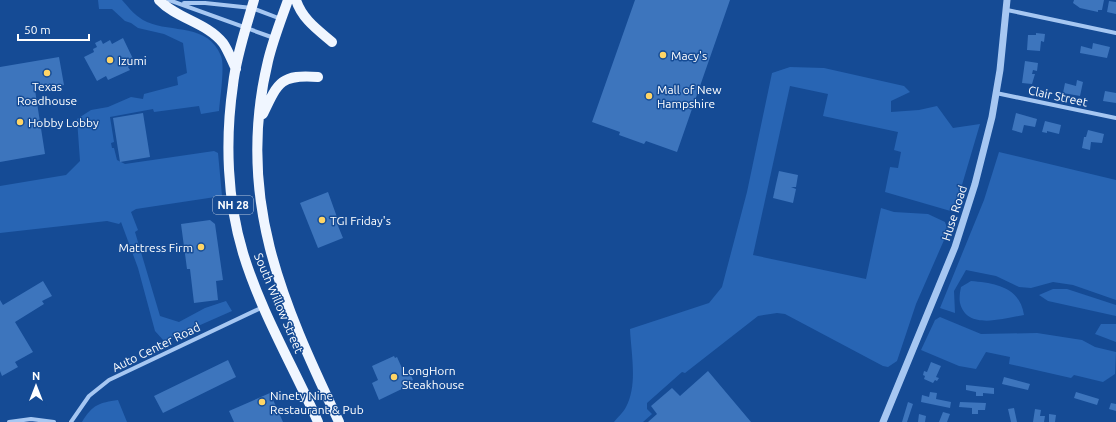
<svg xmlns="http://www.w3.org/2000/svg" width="1116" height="422" font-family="Ubuntu,sans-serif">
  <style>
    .green { fill: #2865b4 }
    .building { fill: #3d75bd }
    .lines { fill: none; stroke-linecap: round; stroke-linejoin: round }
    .minor { stroke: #a6c7f2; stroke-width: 4 }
    .tertiary { stroke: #a6c7f2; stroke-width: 7 }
    .primary { stroke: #f0f6ff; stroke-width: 10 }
    .poi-dot { fill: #ffd566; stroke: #154b95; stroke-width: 1.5 }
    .labels { text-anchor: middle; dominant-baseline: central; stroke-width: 3; stroke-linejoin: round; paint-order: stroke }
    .shield { fill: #154b95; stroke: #b9c9df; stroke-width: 1 }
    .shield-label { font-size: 11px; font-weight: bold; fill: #fff }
    .poi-label { font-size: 12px; fill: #fff; stroke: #154b95; text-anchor: start }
    .street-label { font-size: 12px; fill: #fff; stroke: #154b95 }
  </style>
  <rect width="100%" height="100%" fill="#154b95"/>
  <path class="green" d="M98 0H122C129 8 136 17 147 22 172 33 208 23 221 56 225 66 220 98 219 111L201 114 199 106 154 112 153 109 110 117 114 142 111 143 112 148H114L117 160 125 164 214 151 218 153 222 196 136 209 131 212 138 230 135 232 160 316 179 322 205 308 226 301 232 311 164 341 155 331 138 268 121 222 119 224 107 221 0 233V186L66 175 80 161 77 119 91 110 108 107 131 97 143 99 144 94 178 85 177 77 187 73 183 43 164 34 138 28 131 23 125 21 112 9H99Z
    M790 67 824 68 904 86 910 92 891 101V112L919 110 937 106 953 128 980 124 954 212 885 192 890 167 898 168 901 152 894 150 898 132 823 116 828 94 790 86 753 255 866 279 881 208 894 212 928 214 945 222 948 231 916 304 897 361 888 367 883 366 785 314 777 313 758 316 685 373 682 372 647 403V409L652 414 643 422H614C617 418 623 413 626 407 638 385 631 353 630 329L709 303 722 287 747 192 772 73Z
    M999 152 1116 180V300L1073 285 1053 282 1031 288 1019 287 996 276 966 270 954 291 955 313 940 308 984 200Z
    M971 281C995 283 1020 287 1024 315 1004 318 967 331 960 303 959 298 960 292 961 287Z
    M1053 289H1067L1116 305V316L1048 301 1039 295Z
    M940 317 981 334 1037 333 1082 340 1095 347 1116 352 1115 374 1103 382 1074 375 1071 378 1009 364 1010 357 986 352 976 369 959 366 921 350 935 320Z
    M1101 324H1116V342L1095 334Z
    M118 400 127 422H82C93 404 99 403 118 400Z"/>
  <path class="building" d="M635 0H730L677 152 646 141 644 144 619 135 620 132 592 122Z
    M1074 0H1104L1102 10H1098V12L1080 8 1073 3Z
    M1109 1 1116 2V14L1107 12Z
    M1036 33 1045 34 1044 42 1041 41 1040 51 1027 50 1028 35H1036Z
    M123 38 135 63 128 67 130 70 108 80 106 76 97 81 84 57 94 52 93 49 97 47 95 43 101 40 103 44 110 40 112 44Z
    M1093 43 1110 47 1107 58 1080 53 1081 46 1092 49Z
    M59 57 64 85 35 90 45 154 0 162V67Z
    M1025 61 1038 63 1037 71 1033 70 1032 74H1035L1032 84 1022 83Z
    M1077 80 1083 82 1080 96 1063 93 1065 83 1076 86Z
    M1105 91 1116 93V103L1103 101Z
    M143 113 150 157 120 162 113 118Z
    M1016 113 1037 119 1035 127 1024 125 1022 133 1012 130Z
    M1045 121 1061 125 1059 134 1047 131V133L1042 132Z
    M1088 130 1104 134 1102 143 1091 142 1090 150 1082 148 1084 137H1086Z
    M779 171 798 175 796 187H791L796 189 793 203 773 198 776 184 784 186 776 184Z
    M328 192 338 220 336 221 343 238 318 248 300 203Z
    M210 220 215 224 223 280 216 281 218 300 194 303 190 269H187L181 224Z
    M43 281 52 296 42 301 44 304 15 322 33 352 15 362 18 367 2 376 0 371V300L3 305Z
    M394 356 395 358 397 357 405 375 410 373 413 380 409 382 410 385 379 400 372 383 378 380 372 366Z
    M228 360 236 377 163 413 154 396Z
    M931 362 941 366 936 377 939 378 937 381 935 380 933 383 924 379 925 376 923 375 924 371 927 372Z
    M708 371 751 422H648L657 414 651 406 672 388 680 396Z
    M1004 377 1030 384 1028 390 1002 384Z
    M966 385 994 388V394L983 393V396H976V392L966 390Z
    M930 392 937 393 936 399 951 402 950 408 921 402 922 395 929 397Z
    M1076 392 1099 399 1097 405 1074 398Z
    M270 393 283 422H234L229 411Z
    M908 402 913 404 907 422H902Z
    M960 402 986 403 985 410H978V414H972V408L959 407Z
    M1111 403 1116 404V411L1109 409Z
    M1014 408 1017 422H1011L1008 409Z
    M1035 409 1041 410 1040 416H1045L1044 422H1033Z
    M943 412 950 414 947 422H939Z
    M919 414 926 416 925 422H918Z
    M1049 414 1056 415 1055 422H1049Z"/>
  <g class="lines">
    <path class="minor" d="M169 0 274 38
      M184 3H205L252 8 281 19
      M1007 10 1116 33
      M996 93 1116 118
      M9 422 31 419 54 422
      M71 422 89 396 109 380 263 307"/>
    <path class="tertiary" d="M883 422 955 247 975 184 992 117 1000 70 1007 0"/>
    <path class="primary" d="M159 0C177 19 206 22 223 43 228 50 232 61 236 69
      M254 0C246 28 236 57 233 85 225 140 227 200 243 253 261 312 293 366 318 422
      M288 0C281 20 273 40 268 61 235 197 282 302 339 422
      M296 0C302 19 318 30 332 42
      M263 114C278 82 281 74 318 77"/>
  </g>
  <g class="poi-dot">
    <circle cx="663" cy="55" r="4"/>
    <circle cx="110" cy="60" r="4"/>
    <circle cx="47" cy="73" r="4"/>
    <circle cx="649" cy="96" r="4"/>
    <circle cx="20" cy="122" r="4"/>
    <circle cx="322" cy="220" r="4"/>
    <circle cx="201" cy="247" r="4"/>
    <circle cx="394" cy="377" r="4"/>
    <circle cx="262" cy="402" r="4"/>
  </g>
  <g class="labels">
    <rect class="shield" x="213" y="196" width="40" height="18" rx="3"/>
    <g class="shield-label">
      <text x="233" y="205">NH 28</text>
    </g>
    <g class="poi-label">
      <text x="671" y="55">Macy's</text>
      <text x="118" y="60">Izumi</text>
      <text x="47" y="86" text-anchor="middle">Texas<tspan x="47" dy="14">Roadhouse</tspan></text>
      <text x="657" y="89">Mall of New<tspan x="657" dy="14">Hampshire</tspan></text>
      <text x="28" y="122">Hobby Lobby</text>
      <text x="330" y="220">TGI Friday's</text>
      <text x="193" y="247" text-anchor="end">Mattress Firm</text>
      <text x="402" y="370">LongHorn<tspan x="402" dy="14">Steakhouse</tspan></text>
      <text x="270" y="395">Ninety Nine<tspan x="270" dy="14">Restaurant &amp; Pub</tspan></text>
    </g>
    <g class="street-label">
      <text transform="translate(1058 96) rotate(12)">Clair Street</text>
      <text transform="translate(954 213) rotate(-72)">Huse Road</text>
      <text transform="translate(279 303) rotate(67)">South Willow Street</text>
      <text transform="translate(156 347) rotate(-26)">Auto Center Road</text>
    </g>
  </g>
  <g transform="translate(36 386)" stroke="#154b95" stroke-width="3" paint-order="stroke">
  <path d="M0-3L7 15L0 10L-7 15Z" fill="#ffffff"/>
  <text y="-6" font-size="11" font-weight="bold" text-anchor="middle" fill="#ffffff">N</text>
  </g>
  <path d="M18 34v6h71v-6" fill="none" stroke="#ffffff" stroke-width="2"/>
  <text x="24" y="34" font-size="12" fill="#ffffff" stroke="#154b95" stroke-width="3" paint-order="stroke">50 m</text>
</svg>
